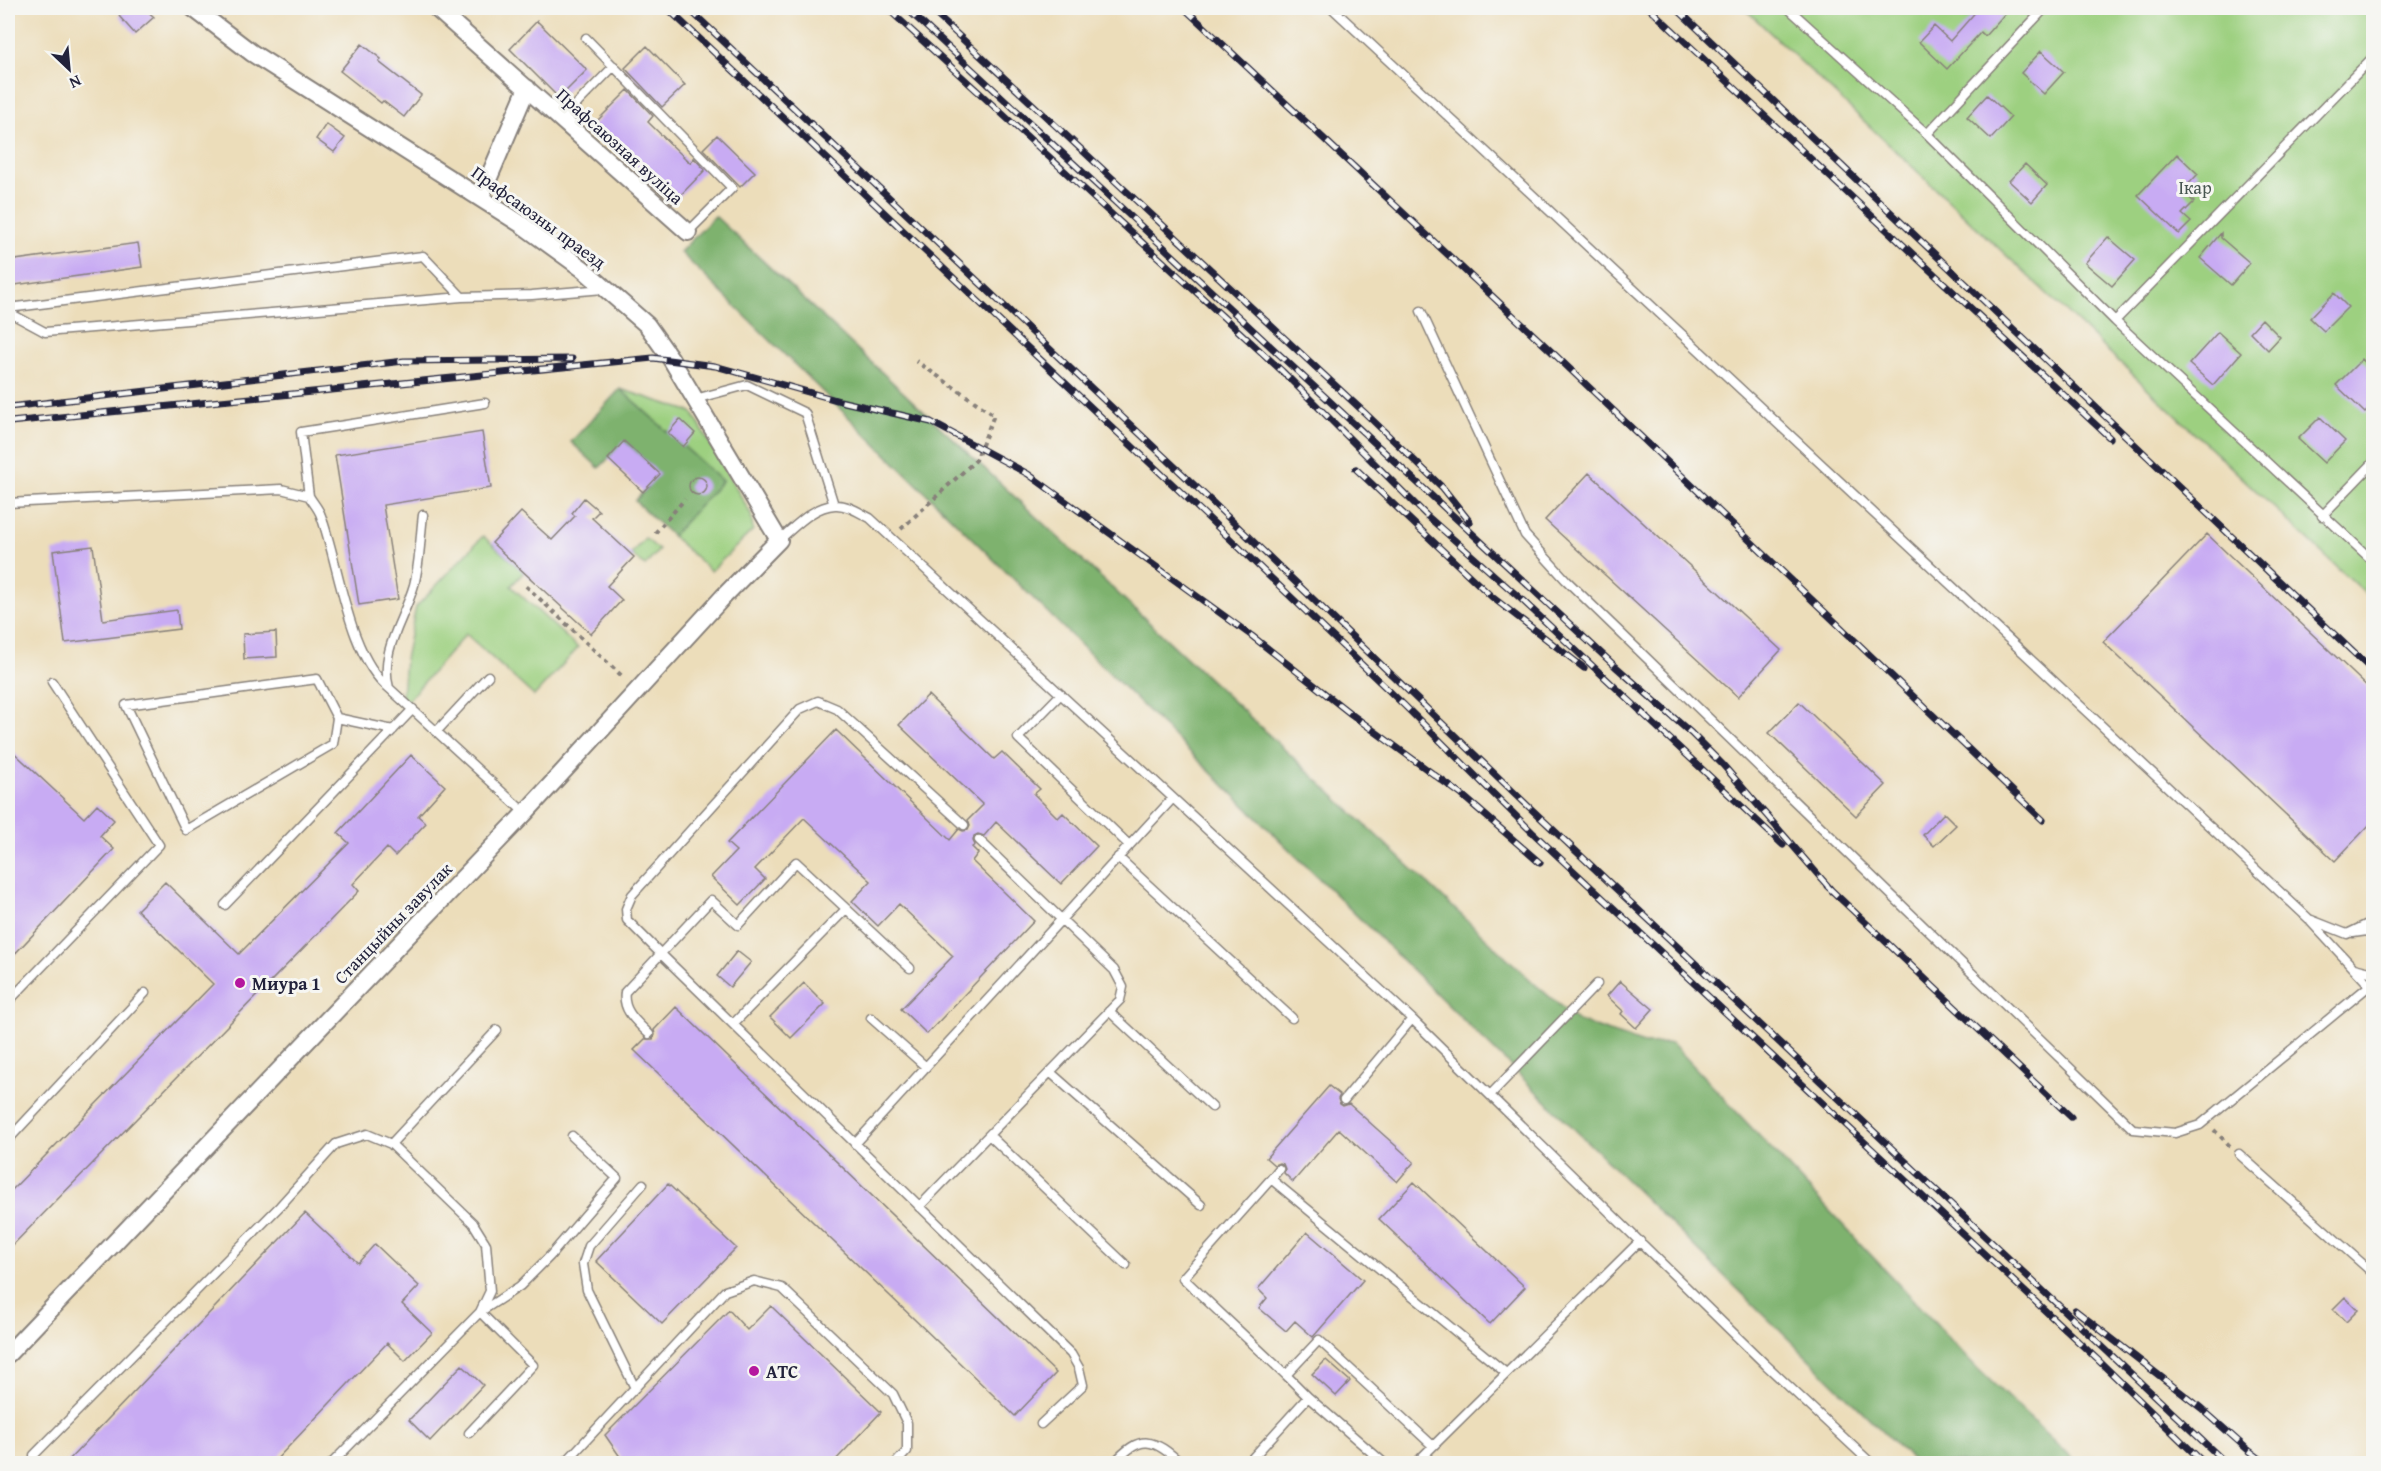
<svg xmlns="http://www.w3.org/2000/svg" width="2381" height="1471" font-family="'Gentium Book Plus',serif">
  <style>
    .green { fill: #9dd080; stroke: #60795e; stroke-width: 1.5 }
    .forest { fill: #7eb26e; stroke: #506a54; stroke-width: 1.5 }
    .building { fill: #c8abf3 }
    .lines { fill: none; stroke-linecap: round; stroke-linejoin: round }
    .service-casing { stroke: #87807a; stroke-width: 11 }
    .minor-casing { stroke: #87807a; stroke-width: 20 }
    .path { stroke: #87807a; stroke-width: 4; stroke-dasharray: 4.5 4.5; stroke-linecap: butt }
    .service { stroke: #fff; stroke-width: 8 }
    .minor { stroke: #fff; stroke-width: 16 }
    .rail-casing { stroke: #22223b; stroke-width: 7 }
    .rail { stroke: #f6f6f2; stroke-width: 4.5; stroke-dasharray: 14; stroke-linecap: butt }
    .poi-dot { fill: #b5179e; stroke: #f6f6f2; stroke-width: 2 }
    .labels { text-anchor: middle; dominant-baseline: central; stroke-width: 6; stroke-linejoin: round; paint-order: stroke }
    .street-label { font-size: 18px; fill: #22223b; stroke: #f6f6f2 }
    .park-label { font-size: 18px; fill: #475650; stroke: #f6f6f2 }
    .poi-label { font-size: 18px; font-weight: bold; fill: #22223b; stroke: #f6f6f2; text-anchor: start }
  </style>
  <rect width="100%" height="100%" fill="#f6f6f2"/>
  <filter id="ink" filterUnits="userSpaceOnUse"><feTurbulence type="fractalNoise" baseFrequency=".0167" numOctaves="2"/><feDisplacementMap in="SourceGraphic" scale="12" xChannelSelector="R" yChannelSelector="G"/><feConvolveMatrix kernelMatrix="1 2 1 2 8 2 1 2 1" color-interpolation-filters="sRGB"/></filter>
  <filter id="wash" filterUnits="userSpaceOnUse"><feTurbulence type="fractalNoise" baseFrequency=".008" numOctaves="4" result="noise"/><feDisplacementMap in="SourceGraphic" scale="24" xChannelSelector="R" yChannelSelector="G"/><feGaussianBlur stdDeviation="1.35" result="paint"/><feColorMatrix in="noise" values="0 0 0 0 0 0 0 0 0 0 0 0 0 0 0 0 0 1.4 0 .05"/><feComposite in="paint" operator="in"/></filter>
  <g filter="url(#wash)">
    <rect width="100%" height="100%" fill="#ecddba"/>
    <path class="green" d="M1744 8H2373V601Z
      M620 389 692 412 751 514 753 530 711 571 672 536 722 481Z
      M483 536 524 572 511 586 578 648 534 696 466 634 401 708 405 659 416 607Z
      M645 538 659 550 645 566 631 554Z"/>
    <path class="forest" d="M715 216 1536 985 1578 1021 1644 1044 1672 1043 1978 1369 2077 1463H1915L680 252Z
      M620 389 722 481 672 536 635 501 659 474 625 442 599 468 571 442Z"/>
    <g id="blocks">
      <path class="building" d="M128 8H144L154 17 135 34 119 16Z
        M1979 8H2010L1985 36 1981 32 1947 69 1919 42 1934 26 1950 41Z
        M537 21 587 70 559 98 510 49Z
        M362 44 381 59 379 62 421 95 404 117 383 101 381 103 340 71Z
        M647 46 685 85 662 107 625 68Z
        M2041 51 2064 72 2044 94 2021 73Z
        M628 90 653 116 648 122 690 163 694 158 705 170 672 204 591 127Z
        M1987 95 2011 117 1991 139 1967 117Z
        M326 124 345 138 334 152 316 139Z
        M717 135 755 172 740 187 703 149Z
        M2177 154 2198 174 2182 191 2194 202 2182 214 2191 222 2179 234 2138 195Z
        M2025 164 2047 185 2032 202 2009 181Z
        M2221 233V238L2250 263 2231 285 2200 258Z
        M2108 237 2135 260 2112 286 2085 263Z
        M138 243 142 267 8 286V261Z
        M2334 293 2348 307 2324 331 2310 318Z
        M2262 319 2280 337 2268 350 2250 332Z
        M2218 332 2241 353 2213 385 2189 364Z
        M2362 359 2373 371V405L2365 413 2336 385Z
        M2320 417 2345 441 2324 463 2298 439Z
        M680 419 695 433 683 447 668 433Z
        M482 432 491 488 383 505 398 599 359 605 335 455Z
        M624 441 660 474 643 492 608 459Z
        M1589 473 1781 650 1738 697 1545 520Z
        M689 486a9 9 0 1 1 18 0a9 9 0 1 1-18 0Z
        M584 498 599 511 592 518 634 557 607 586 622 600 591 634 492 543 521 512 552 540 575 516 572 513Z
        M2207 534 2373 692V821L2335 861 2103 642Z
        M93 546 103 620 177 610 179 629 65 643 53 551Z
        M276 632 277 657 244 659 243 634Z
        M928 695 994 759 1002 752 1040 789 1034 794 1058 818 1063 813 1097 846 1061 884 996 822 984 836 978 834 974 836 973 841 975 845 972 847 978 853 972 861 1034 921 927 1034 901 1009 953 956 899 904 878 926 852 901 871 881 804 818 755 869 765 879 740 905 711 877 736 851 727 843 836 730 950 840 959 829 963 831 968 830 970 826 968 820 983 805 899 725Z
        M1799 702 1886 785 1856 816 1769 733Z
        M8 747 84 818 97 804 114 820 100 836 114 849 8 961Z
        M411 755 445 786 418 816 426 823 395 856 387 848 353 884 359 891 8 1250V1194L213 984 137 910 165 882 239 954 349 843 338 833Z
        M1944 813 1956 825 1934 846 1923 835Z
        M737 951 751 962 730 987 717 976Z
        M1620 981 1653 1009 1636 1028 1621 1014 1623 1011 1607 996Z
        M804 983 825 1004 791 1038 770 1017Z
        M676 1007 1056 1373 1015 1416 634 1050 645 1039H653L655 1035 654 1030Z
        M1329 1086 1340 1095 1338 1099 1340 1104 1343 1106 1349 1104 1414 1162 1397 1182 1339 1129 1293 1182 1284 1173 1285 1169 1283 1164 1279 1163 1274 1165 1266 1158Z
        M1414 1182 1525 1287 1490 1324 1379 1219Z
        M668 1184 736 1248 662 1324 596 1261Z
        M305 1213 358 1263 375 1244 419 1286 402 1304 432 1333 405 1361 387 1343 272 1464H65Z
        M1307 1232 1363 1280 1313 1337 1295 1321 1286 1331 1259 1308 1267 1298 1258 1289Z
        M2345 1297 2358 1310 2346 1322 2333 1309Z
        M771 1306 881 1412 832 1464H625L605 1435 729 1310 747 1330Z
        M1326 1360 1350 1381 1336 1396 1312 1374Z
        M462 1365 483 1385 430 1441 409 1420Z"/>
    </g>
  </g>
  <g filter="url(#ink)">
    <use href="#blocks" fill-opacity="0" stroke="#87807a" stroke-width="1.5"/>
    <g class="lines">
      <defs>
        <path id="service" d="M1332 8 2309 919 2347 934 2374 921
          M1788 8 1927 134 2045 8
          M586 38 732 188 688 232
          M562 119 614 66
          M1927 134 2115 321 2374 562
          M8 308 423 256 462 297 532 295 604 289
          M1421 311 1525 535 1566 580 2133 1129 2175 1133 2200 1125 2369 986
          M8 312 45 332 462 297
          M2115 321 2374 56
          M695 399 747 385 805 413 834 505
          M309 496 301 432 485 403
          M8 503 281 489 309 496C313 503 319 509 321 516 339 564 348 656 389 688
          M423 515C420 538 420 563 414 585 404 620 379 651 389 688L525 813
          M2322 516 2374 462
          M779 540C795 527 813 506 835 505 847 504 860 513 870 518L1412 1019 1766 1365 1872 1464
          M1061 694 1018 738 1129 845
          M337 718 333 744 186 830 126 705 317 679 337 718 393 730
          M437 731 488 676
          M964 825 837 709 818 701 800 709 632 895 626 909 627 920 660 953 1071 1354 1079 1368 1083 1385 1041 1424
          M1118 857 1292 1018
          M225 905 413 709
          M2311 922 2374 990
          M2353 933 2374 930
          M2354 968 2374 973
          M8 1002 159 845 52 682
          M1109 1011 1212 1107
          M871 1018 926 1067
          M733 1024 846 909
          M649 1034C637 1022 622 1011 625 992L711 900 738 925 796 862 910 968
          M1050 1072 1201 1205
          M1491 1094 1597 984
          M1344 1100 1412 1019
          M989 1135 1126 1265
          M8 1140 145 993
          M391 1144 497 1030
          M855 1144 1173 798
          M2239 1154 2374 1274
          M1271 1179 1279 1169
          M919 1207 1120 1000 1123 987 1114 970 979 840
          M1286 1375 1319 1340 1433 1446
          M635 1388 587 1290 583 1264 589 1246 643 1184
          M1308 1397 1385 1464
          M469 1433 533 1365 480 1312 520 1286 550 1256 617 1178 572 1136
          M35 1464 34 1455 280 1206 336 1144 367 1134 391 1144 473 1223 486 1244 490 1291 480 1312 331 1464
          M564 1464 725 1291 754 1281 782 1288 893 1394 907 1423V1451L895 1464
          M1113 1464C1141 1433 1153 1438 1182 1464
          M1247 1464 1308 1397 1286 1375 1183 1278 1271 1179 1506 1373
          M1415 1464 1640 1241"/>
        <path id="minor" d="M436 8 688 232
          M481 196 527 88
          M8 1354 525 813 724 596 779 540 671 359 647 325 583 269 521 224 252 53 193 8"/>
      </defs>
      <use href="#service" class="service-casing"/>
      <use href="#minor" class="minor-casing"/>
      <path class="path" d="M901 529 976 460 994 415 916 361
        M655 533 685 499
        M526 586 624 678
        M2214 1130 2230 1146"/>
      <use href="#service" class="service"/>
      <use href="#minor" class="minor"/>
      <defs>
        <path id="rail" d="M667 8 1202 512 1404 705 1532 832 2098 1360 2205 1464
          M688 8 1207 497 1527 805 2227 1464
          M887 8 1282 371 1426 515 1520 598 1647 717
          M906 8 1615 666 1691 733 1723 765 1833 892
          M929 8 1365 413 1443 488 1470 522
          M1184 8 1552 352 2043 820
          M1649 8 2110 438
          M1676 8 2374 672
          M9 407 404 361 572 359
          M10 422 653 358 715 366 840 401 931 422 1028 474 1252 636 1351 714 1462 795 1540 863
          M1356 469 1492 597 1584 668
          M1641 712 1783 845
          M1827 886 2071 1117
          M2075 1310 2201 1408 2247 1449 2267 1464"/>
      </defs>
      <use href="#rail" class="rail-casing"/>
      <use href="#rail" class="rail"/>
    </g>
  </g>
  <g class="poi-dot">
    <circle cx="240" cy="983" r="6"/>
    <circle cx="754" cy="1371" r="6"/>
  </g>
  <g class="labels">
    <g class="street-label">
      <text transform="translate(620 146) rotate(42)">Прафсаюзная вуліца</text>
      <text transform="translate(539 217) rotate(36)">Прафсаюзны праезд</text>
      <text transform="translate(393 923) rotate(-46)">Станцыйны завулак</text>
    </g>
    <g class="park-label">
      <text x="2195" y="187">Ікар</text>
    </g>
    <g class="poi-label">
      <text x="252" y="983">Миура 1</text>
      <text x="766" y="1371">АТС</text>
    </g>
  </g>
  <rect width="2381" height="1471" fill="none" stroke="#f6f6f2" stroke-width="30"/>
  <g transform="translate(69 69) rotate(154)" stroke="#f6f6f2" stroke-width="4.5" paint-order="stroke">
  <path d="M0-4.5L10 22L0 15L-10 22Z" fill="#22223b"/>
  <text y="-9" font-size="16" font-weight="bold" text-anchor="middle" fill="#22223b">N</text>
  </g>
</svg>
